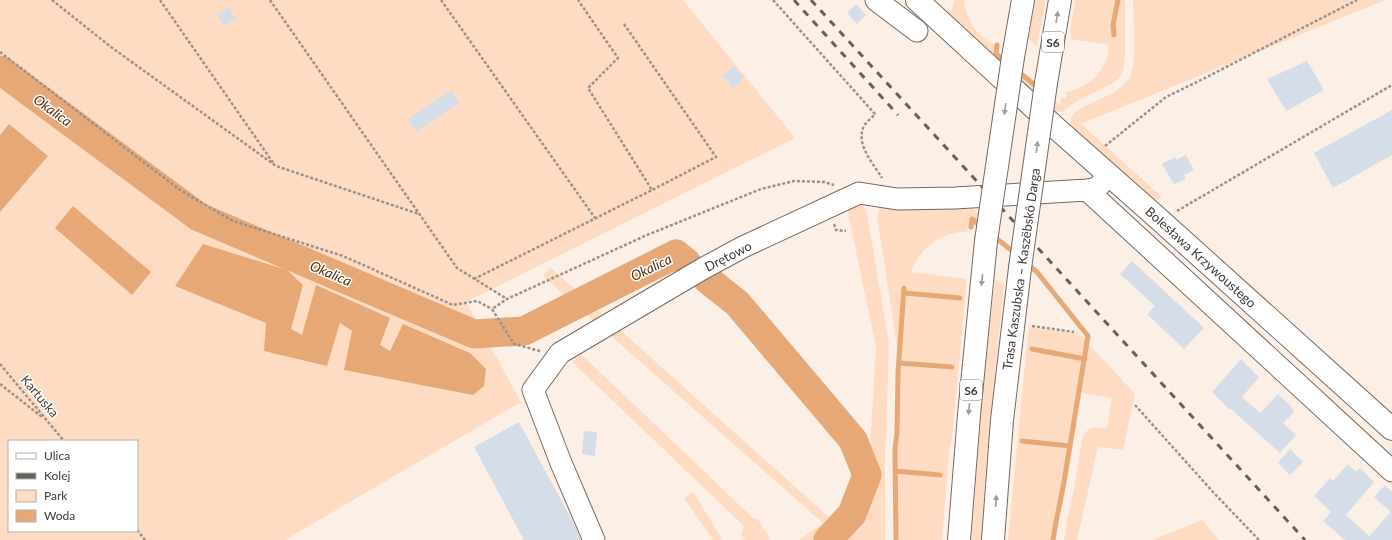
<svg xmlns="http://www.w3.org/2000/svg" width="1392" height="540" font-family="Lato,sans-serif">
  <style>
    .green { fill: #fedcc3; fill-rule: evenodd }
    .water { fill: #e6a877 }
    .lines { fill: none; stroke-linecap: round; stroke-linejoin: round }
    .stream { stroke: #e6a877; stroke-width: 5 }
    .river { stroke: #e6a877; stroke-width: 29 }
    .building { fill: #d5dde8 }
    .minor-casing { stroke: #756a63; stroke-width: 23 }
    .major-casing { stroke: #756a63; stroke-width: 24 }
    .highway-casing { stroke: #756a63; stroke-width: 24 }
    .path { stroke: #9a918b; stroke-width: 2.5; stroke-dasharray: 3 2; stroke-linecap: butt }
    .minor { stroke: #fff; stroke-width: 21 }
    .major { stroke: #fff; stroke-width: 22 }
    .highway { stroke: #fff; stroke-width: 22 }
    .rail { stroke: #67615c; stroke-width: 3; stroke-dasharray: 7 7; stroke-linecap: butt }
    .highway-bridge-casing { stroke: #756a63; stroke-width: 24; stroke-linecap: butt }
    .highway-bridge { stroke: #fff; stroke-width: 22 }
    .oneway { fill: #9f9c9a }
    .labels { text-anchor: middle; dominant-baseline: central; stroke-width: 3; stroke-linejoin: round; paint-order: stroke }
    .shield { fill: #fff; stroke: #797572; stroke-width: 1 }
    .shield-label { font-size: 12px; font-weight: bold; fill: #3f3a36 }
    .street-label { font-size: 13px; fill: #3f3a36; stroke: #fff }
    .water-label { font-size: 14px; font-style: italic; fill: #5a320b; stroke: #fff }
  </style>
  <rect width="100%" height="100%" fill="#fcefe6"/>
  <path class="green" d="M0 0H683L795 138 466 302 521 402 285 540H0ZM9 441H137V531H9Z
    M954 0H964C967 22 977 37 998 46L997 54 1054 101 1060 105 1061 97 1066 98V94L1062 93C1087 89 1108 72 1109 45L1071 39 1070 30 1075 0H1125V58L1123 70 1119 78 1112 84 1077 101 1062 112 1053 111 950 16Z
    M1035 0H1046L1037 46 1028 39Z
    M1133 0H1385L1081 124 1162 197 1156 200 1146 198 1071 128C1071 124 1070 120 1072 116 1081 103 1110 99 1122 86 1126 83 1129 78 1131 74 1137 57 1133 19 1133 0Z
    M965 201 980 215 1006 247 973 221 972 227H968L967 231 971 232C943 230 921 246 911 272L966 279V290L952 439 949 451 942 540H894L893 450 895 434 897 346 877 216 880 208 885 205Z
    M846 203C856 203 863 203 867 213L889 343 886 433 885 449V540H799L823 523 543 276 550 267 831 519 840 512 846 523 850 515 851 482 869 466 876 347Z
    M995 279 1004 285 989 430 981 540H971L983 392Z
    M1029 327 1076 334V331H1074V328L1135 394 1123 450 1098 447 1077 540H1064L1067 520 1074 490 1082 438C1087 426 1096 427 1107 428L1112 398 1081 393 1064 498 1058 522 1055 540H1008L1027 342Z
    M581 354 753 518H757L771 540H745L741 535 744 526 572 362Z
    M693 492 723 540H713L684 498Z
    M1202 520 1219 540H1153Z"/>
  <path class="water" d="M9 124 48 156 0 212V135Z
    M73 206 151 272 132 295 55 228Z
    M203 244 287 270 303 285 291 329 302 335 316 285 390 318 380 345 390 351 403 324 470 353 486 369 484 386 473 395 344 370 352 331 340 323 327 366 264 351 266 323 175 286Z"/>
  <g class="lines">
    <path class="stream" d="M1114 35 1113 25 1118 0
      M997 45 996 54 1007 63
      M1016 70 1040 89
      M971 227 972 219 983 228
      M992 235 1016 254
      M1026 263 1037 272 1088 336 1064 482 1056 522 1053 540
      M904 293 960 298
      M1032 349 1085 359
      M899 363 952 367
      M1022 441 1070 446
      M895 471 940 475
      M896 540 895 449 897 433 898 373 904 288"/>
    <path class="river" d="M0 70 199 217 474 334 524 331 676 254 687 263
      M708 280 737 303 853 440 867 475 852 514 828 540"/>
  </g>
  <path class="building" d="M856 4 866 15 857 24 847 13Z
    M228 7 236 18 225 26 217 15Z
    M1307 61 1324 90 1286 111 1267 79Z
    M734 66 744 78 733 88 722 76Z
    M451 90 459 103 416 132 408 119Z
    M1392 110V155L1333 188 1314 153Z
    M1186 155 1194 170 1184 175 1186 179 1174 184 1162 164 1175 157 1176 160Z
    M1132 261 1204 328 1184 349 1147 314 1155 306 1120 274Z
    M1241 359 1259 377 1242 397 1260 413 1278 394 1291 406 1294 412 1283 423 1296 435 1280 453 1231 409 1230 410 1212 392Z
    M519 422 576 528 581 540H524L474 447Z
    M584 431 597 432 595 456 582 454Z
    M1290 449 1303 462 1290 475 1278 463Z
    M1348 464 1356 472 1360 468 1374 482 1346 515 1369 536 1391 512 1374 497 1385 485 1392 492V540H1345L1323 521 1331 512 1314 496 1330 478 1333 481Z"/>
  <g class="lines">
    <defs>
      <path id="minor" d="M876 0 917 31
        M1087 190 1392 471
        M594 540 561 463 533 390 560 353 704 268 743 247 859 193 897 199 955 198 1087 190 1097 188 1109 175"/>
      <path id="major" d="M917 0 1056 128 1161 221 1392 429"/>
      <path id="highway" d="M1013 57 1023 0
        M1046 83 1060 0
        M959 540 969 415 986 241
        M993 540 1002 420 1020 268"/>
    </defs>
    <use href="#minor" class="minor-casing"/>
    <use href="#major" class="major-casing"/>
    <use href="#highway" class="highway-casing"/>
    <path class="path" d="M52 0 111 47 276 166 419 214
      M160 0 274 164
      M270 0 457 268 507 299
      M441 0 595 218
      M773 0 875 114C872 118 866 122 864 126 855 144 873 163 882 178
      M624 24 716 157 652 190
      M0 52 180 190 233 221 343 256 453 305 477 301 492 309
      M1105 146 1166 97 1201 80 1357 0
      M1177 211 1392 85
      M834 224 836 230 846 231
      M474 279 652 190 588 88 618 58 578 0
      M1032 326 1074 332
      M540 351 514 344 492 309 507 299 647 235 761 189 794 181 824 182 834 185
      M0 364 64 441
      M0 384 42 417
      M1135 405 1213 492 1259 540
      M137 530 145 540"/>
    <use href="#minor" class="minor"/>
    <use href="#major" class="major"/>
    <use href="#highway" class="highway"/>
    <path class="rail" d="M794 0 898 115
      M811 0 1305 540"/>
    <defs>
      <path id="highway-bridge" d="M986 241 1013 57
        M1020 268 1046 83"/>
    </defs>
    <use href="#highway-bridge" class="highway-bridge-casing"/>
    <use href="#highway-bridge" class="highway-bridge"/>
  </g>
  <defs><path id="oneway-solid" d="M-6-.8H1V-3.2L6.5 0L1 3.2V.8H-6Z"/></defs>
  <g class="oneway">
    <use href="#oneway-solid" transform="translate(1057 17) rotate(-80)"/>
    <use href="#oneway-solid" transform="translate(1005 109) rotate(98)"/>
    <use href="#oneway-solid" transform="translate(1037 147) rotate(-82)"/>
    <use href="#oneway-solid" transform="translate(982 280) rotate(96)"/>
    <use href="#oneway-solid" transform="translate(969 409) rotate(95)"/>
    <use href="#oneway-solid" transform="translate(996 501) rotate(-86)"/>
  </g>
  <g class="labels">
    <g class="shield">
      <rect x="1042" y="32" width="22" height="20" rx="3"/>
      <rect x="960" y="380" width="22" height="20" rx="3"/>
    </g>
    <g class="shield-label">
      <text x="1053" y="42">S6</text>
      <text x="971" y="390">S6</text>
    </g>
    <g class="street-label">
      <text transform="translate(728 256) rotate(-27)">Drętowo</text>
      <text transform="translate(1201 257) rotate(42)">Bolesława Krzywoustego</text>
      <text transform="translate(1021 269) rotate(-82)">Trasa Kaszubska – Kaszëbskô Darga</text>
      <text transform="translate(40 396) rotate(50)">Kartuska</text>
    </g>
    <g class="water-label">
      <text transform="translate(53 110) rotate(36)">Okalica</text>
      <text transform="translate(651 267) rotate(-26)">Okalica</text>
      <text transform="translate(331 273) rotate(23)">Okalica</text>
    </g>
  </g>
  <rect x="8" y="440" width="130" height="92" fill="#ffffff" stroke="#b2b0af"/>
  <rect x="16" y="453" width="20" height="6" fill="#ffffff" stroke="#b2b0af"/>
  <text x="44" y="460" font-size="12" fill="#3f3a36">Ulica</text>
  <rect x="16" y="473" width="20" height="6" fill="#67615c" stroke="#b2b0af"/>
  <text x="44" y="480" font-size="12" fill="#3f3a36">Kolej</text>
  <rect x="16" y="490" width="20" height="12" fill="#fedcc3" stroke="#b2b0af"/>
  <text x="44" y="500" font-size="12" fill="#3f3a36">Park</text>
  <rect x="16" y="510" width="20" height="12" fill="#e6a877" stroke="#b2b0af"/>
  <text x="44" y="520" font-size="12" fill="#3f3a36">Woda</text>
</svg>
